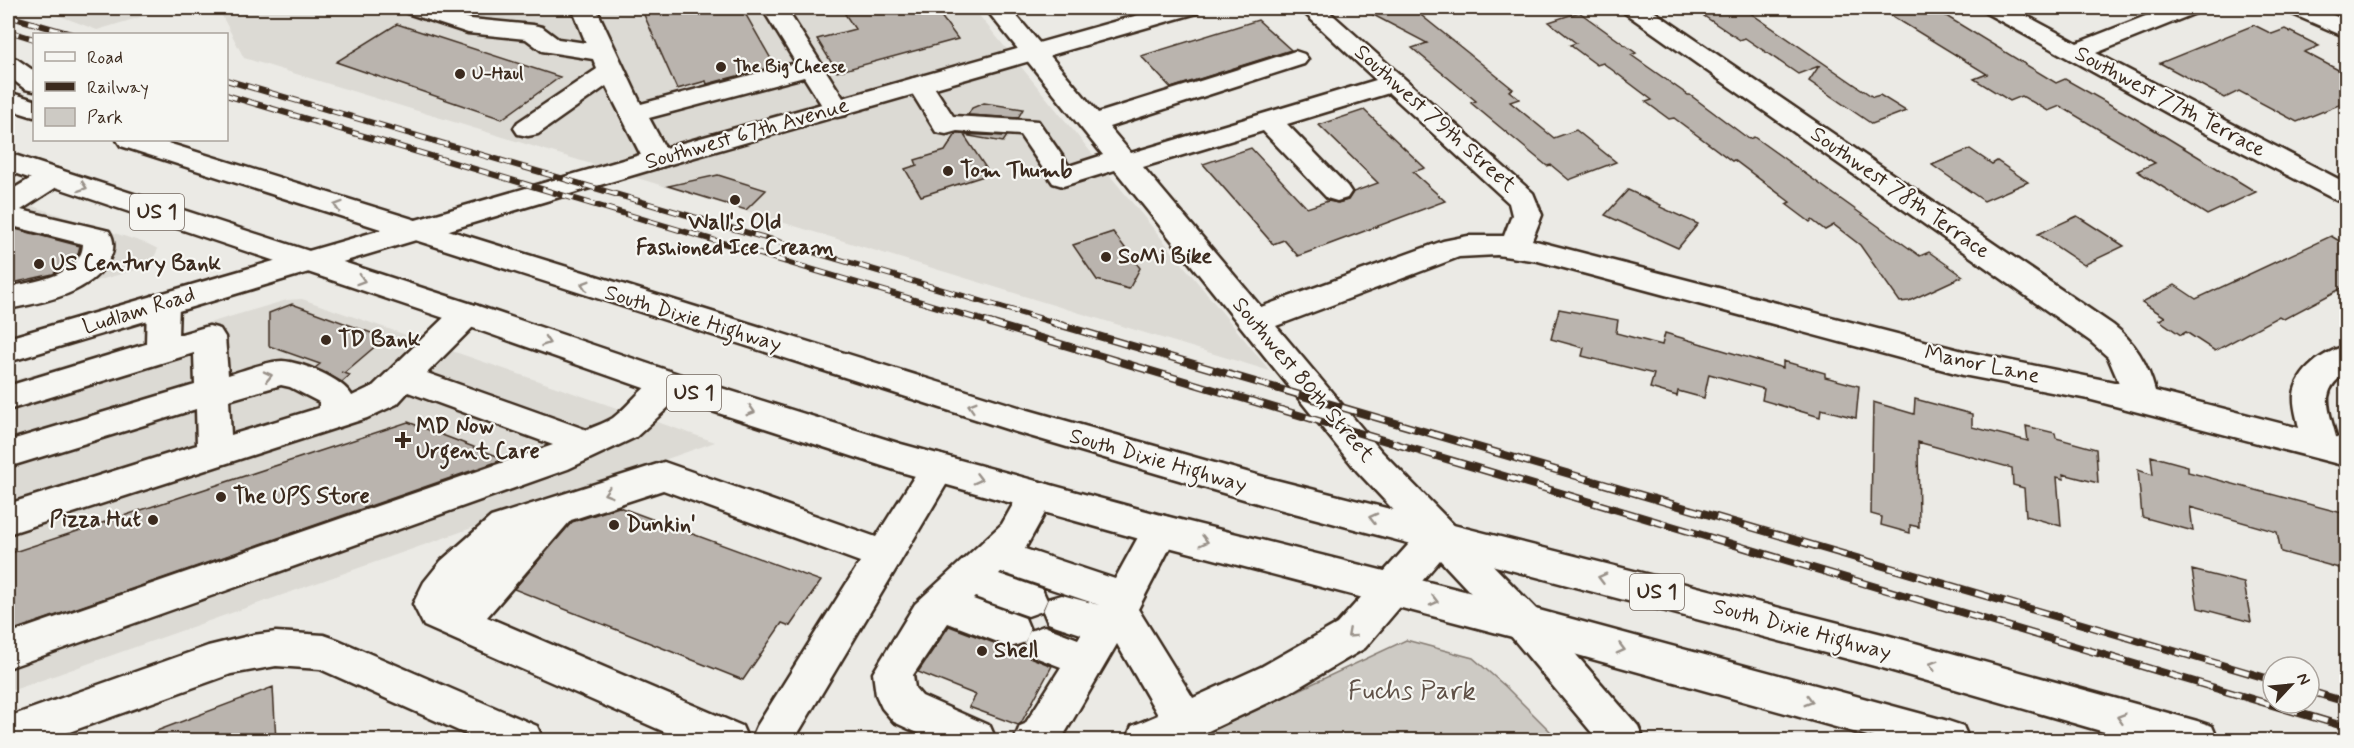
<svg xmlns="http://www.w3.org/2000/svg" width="2354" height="748" font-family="Mynerve,sans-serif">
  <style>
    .built { fill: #dcdad4 }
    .green { fill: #cdcac4; stroke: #847a71; stroke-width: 1.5 }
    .building { fill: #bab4ae; stroke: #3b2a1e; stroke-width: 1.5 }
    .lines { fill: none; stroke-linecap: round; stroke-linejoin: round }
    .minor-casing { stroke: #3b2a1e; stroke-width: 5 }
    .major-casing { stroke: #3b2a1e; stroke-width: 5 }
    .highway-casing { stroke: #3b2a1e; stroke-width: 5 }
    .minor { fill: #f6f6f2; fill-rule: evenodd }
    .major { fill: #f6f6f2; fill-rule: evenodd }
    .highway { fill: #f6f6f2; fill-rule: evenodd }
    .rail-far1-casing { stroke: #3b2a1e; stroke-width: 6 }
    .rail-casing { stroke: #3b2a1e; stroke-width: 8 }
    .rail-far1 { stroke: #f6f6f2; stroke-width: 4; stroke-dasharray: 11; stroke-linecap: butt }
    .rail { stroke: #f6f6f2; stroke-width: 5; stroke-dasharray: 15; stroke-linecap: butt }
    .oneway { stroke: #989088 }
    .poi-dot { fill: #3b2a1e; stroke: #f6f6f2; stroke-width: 2 }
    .labels { text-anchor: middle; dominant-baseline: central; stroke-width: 4.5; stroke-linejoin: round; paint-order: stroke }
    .far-poi-label { font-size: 18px; font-weight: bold; fill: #3b2a1e; stroke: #f6f6f2; text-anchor: start }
    .shield { fill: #f6f6f2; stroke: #73675e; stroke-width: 1.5 }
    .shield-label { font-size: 21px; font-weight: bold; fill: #3b2a1e }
    .street-label { font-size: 22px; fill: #3b2a1e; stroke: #f6f6f2 }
    .poi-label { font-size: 22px; font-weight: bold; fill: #3b2a1e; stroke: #f6f6f2; text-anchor: start }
    .near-park-label { font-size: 27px; fill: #605248; stroke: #f6f6f2 }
  </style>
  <rect width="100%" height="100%" fill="#ebeae5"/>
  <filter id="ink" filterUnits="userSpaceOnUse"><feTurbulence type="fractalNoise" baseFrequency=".0167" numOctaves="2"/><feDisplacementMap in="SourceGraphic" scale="12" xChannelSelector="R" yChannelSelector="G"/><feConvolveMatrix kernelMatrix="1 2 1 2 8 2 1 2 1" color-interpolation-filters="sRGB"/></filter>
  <g filter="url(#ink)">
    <path class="built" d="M39 8H171L97 30Z
      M218 8H973L1270 371 244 58Z
      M8 198 148 244 158 249 152 261 136 270 8 305Z
      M302 299 715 442 8 692V382L287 300Z"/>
    <path class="green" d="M1406 640 1473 658 1505 686 1559 740H1192Z"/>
    <path class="building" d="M641 8H742L775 66 707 84 706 81 677 89Z
      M841 8H935L958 39 837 72 817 39 855 29Z
      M1360 8H1412L1513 89 1509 91 1519 99 1510 102 1554 138 1576 130 1616 162 1569 180 1551 165 1547 166 1471 103 1476 101 1412 48 1427 43Z
      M1692 8H1743L1873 97 1880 95 1906 111 1872 124 1809 81 1819 66 1798 74 1745 38 1740 40Z
      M1879 8H1933L2056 83 2065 79 2143 123 2256 192 2207 215 2137 171 2155 163 2060 106 2048 111 2022 96 2010 101 1974 79 1987 74Z
      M1579 12 1636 53 1631 55 1688 95H1690L1749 139 1754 137 1920 256 1929 252 1963 276 1909 301 1900 302 1860 245 1834 225 1825 230 1812 220 1810 222 1786 204 1790 202 1734 160 1732 161 1674 118 1669 119 1646 102 1652 100 1603 63 1597 65 1570 45 1576 43 1549 22Z
      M1258 20 1291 50 1171 88 1141 56Z
      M397 24 560 77 502 119 336 62Z
      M2254 25 2272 34 2285 29 2319 46 2304 52 2346 74V102L2297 122 2239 91 2225 98 2160 63Z
      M984 103 1023 109 1018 118 968 115 972 108Z
      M1364 110 1425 168 1413 172 1445 201 1298 256 1284 240 1273 244 1203 164 1251 148 1307 208 1328 201 1338 203 1348 200 1353 192 1378 183 1319 125Z
      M956 134 1007 136 1003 142 964 135 990 174 921 196 905 169 917 165 915 160 945 151Z
      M1970 149 1992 164 1997 161 2028 182 1984 201 1932 165Z
      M718 175 766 190 746 210 668 186Z
      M1628 190 1661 205 1660 207 1698 224 1678 248 1605 215Z
      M2077 216 2124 246 2084 265 2038 234Z
      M8 227 80 246 78 254 73 262 53 274 8 284Z
      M1113 232 1140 268 1129 289 1097 280 1073 245Z
      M2331 236 2346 245V286L2284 319 2279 316 2215 351 2186 332 2181 335 2159 320 2165 317 2142 302 2175 285 2196 299Z
      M292 304 385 338 344 373 341 372 350 375 342 382 315 368 320 364 269 346V313Z
      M1559 309 1618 320 1616 333 1662 345 1665 333 1783 368V361L1825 373V377L1859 386 1856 418 1821 409 1820 417 1762 400 1764 389 1709 374 1704 398 1678 391 1677 396 1650 388 1654 374 1582 356 1584 348 1551 339Z
      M1915 399 1972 414V427L2028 441 2026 426 2055 433 2056 438 2096 449 2098 483 2063 474 2064 479 2057 477 2061 526 2026 516 2024 488 2013 485 2012 468 1918 442 1919 527 1910 525V533L1881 525 1882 517 1871 514 1873 402 1914 414Z
      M408 422 505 459 8 632V554Z
      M2151 456 2188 466V472L2346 514V570L2281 552 2277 532 2190 507 2193 531 2142 517 2138 470 2153 475Z
      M619 507 821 581 790 626 782 623 743 680 514 589 572 522Z
      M2192 570 2244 583 2251 622 2198 608Z
      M949 626 1010 649 1023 645 1029 657 1052 666 1021 723 1018 725 969 707 976 695 918 672Z
      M273 687 276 741H139L138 738Z"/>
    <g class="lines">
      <defs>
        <path id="minor" d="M404 8H438L471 19 533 25 542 27 558 39 586 43 572 8H596L641 104 796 63 762 8H786L850 109 846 115 837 117 828 115 804 77 649 118 671 159 667 165 657 168 647 165 643 159 606 86 538 134 528 136 518 134 514 128 518 122 597 69 593 59 542 51 526 39 468 33 407 13Z
          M985 8H1010L1098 113 1286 54 1295 51 1304 54 1308 59 1304 64 1109 127 1131 153 1376 80 1299 8H1325L1533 193 1542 215 1532 240 1963 351 2119 383 2108 357 2090 341 1625 13 1622 8H1649L2113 325C2135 342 2148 364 2155 391L2299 428C2297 417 2293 406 2294 395 2297 370 2324 352 2346 346V373C2318 391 2329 409 2336 437L2346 440V466L2088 399 1963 375 1538 261 1497 255 1459 257 1276 326 1381 451 1538 611 1638 726 1644 740H1598L1510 635 1440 560 1365 648 1289 693 1189 740H1126L1132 726 1158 715 1117 644 1061 740H1014L1020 726 1025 724 1061 667 1030 655 1024 643 1030 631 1044 626 1078 639 1081 634 1048 623 1043 611 1048 599 1062 595 1099 605 1001 572 999 574 1042 589 1047 600 1042 611 1028 616 975 597 973 599 1025 618 1030 630 1025 642 1011 647 948 623 913 675 915 688 922 696 990 726 996 740H933L894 722 882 708 876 695 873 673 915 604 1002 524 1024 485 1037 481 1050 485 1055 495 1025 549 1115 579 1148 519 1161 515 1174 519 1179 530 1138 609 1193 698 1261 667 1337 624 1417 535 1357 471 1115 170 1063 186 1053 183 1020 135 957 131 946 134 936 132 907 85 911 79 920 77 929 79 953 116 1038 121 1069 166 1103 155ZM1389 93 1509 203 1512 215 1504 236H1468L1443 241 1261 307 1143 167 1263 131 1327 198 1337 201 1347 198 1351 192 1347 186 1287 124Z
          M1983 8H2012L2077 43 2166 8H2199L2196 13 2096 53 2346 183V203L2336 200 2180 120 1986 13Z
          M2287 8H2318L2346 21V37L2290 13Z
          M53 168 63 171 67 177 63 183 21 210 109 231C114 239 115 249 110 258 92 294 44 302 8 309V287C32 282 82 276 83 244L8 225V192L43 171Z
          M163 293 174 296 179 304 178 335 209 326 220 329 225 337 228 375C242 371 268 361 282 361 302 362 343 379 352 396L373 386 456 306 467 303 478 306 483 314 478 322 427 373 587 430C595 426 605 423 613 418 635 402 653 367 683 376L688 385 683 394 636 437 568 469 8 668V634L553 445 408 392 397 404 367 418 8 534V504L197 445 196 409 8 467V441L195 385 194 353 8 410V386L146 344 147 304 152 296ZM281 385 290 387 319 402V408L231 435 229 400Z
          M938 454 950 458 956 468 794 740H751L757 726 860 562 663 490 571 520 487 617 742 726 748 740H683L424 626 413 604 424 582 441 561 491 517 664 462 876 537 926 458Z
          M276 632 324 635 338 640 537 726 543 740H479L320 669 276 666 231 674 47 740H8V717L208 646 253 635Z"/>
        <path id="major" d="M1163 8H1200L1197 13 667 165 8 362V338L647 153Z"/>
        <path id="highway" d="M8 56 17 59 34 71V91L25 89 8 76Z
          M8 92 34 100V117L8 109Z
          M117 140H158L1028 410 1264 477 1886 635 2197 721 2212 726 2218 740H2132L1886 669 1264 505 1016 432 121 146Z
          M8 153 478 306 702 382 901 444 1161 515 1524 606 1948 721 1963 726 1969 740H1882L1524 640 1161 545 901 472 678 400 456 322 8 171Z"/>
      </defs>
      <use href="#minor" class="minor-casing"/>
      <use href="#major" class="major-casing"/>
      <use href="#highway" class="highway-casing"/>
      <use href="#minor" class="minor"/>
      <use href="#major" class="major"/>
      <use href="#highway" class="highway"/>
      <defs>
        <path id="rail-far1" d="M8 16 71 34
          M8 31 34 39
          M226 80 1059 324
          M226 95 995 324"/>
        <path id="rail" d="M990 323 2346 727
          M1054 323 2273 680
          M2309 691 2346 702"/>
      </defs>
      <use href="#rail-far1" class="rail-far1-casing"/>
      <use href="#rail" class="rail-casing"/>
      <use href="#rail-far1" class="rail-far1"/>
      <use href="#rail" class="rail"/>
    </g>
    <defs><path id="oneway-chevron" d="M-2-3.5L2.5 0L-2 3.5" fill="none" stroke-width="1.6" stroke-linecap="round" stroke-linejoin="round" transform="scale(1.5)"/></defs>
    <g class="oneway">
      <use href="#oneway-chevron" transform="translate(83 187) rotate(19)"/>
      <use href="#oneway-chevron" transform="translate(338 206) rotate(-162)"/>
      <use href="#oneway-chevron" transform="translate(361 280) rotate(18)"/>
      <use href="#oneway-chevron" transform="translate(585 285) rotate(-163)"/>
      <use href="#oneway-chevron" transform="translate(546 342) rotate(19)"/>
      <use href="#oneway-chevron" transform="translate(268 376) rotate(-13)"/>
      <use href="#oneway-chevron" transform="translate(972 406) rotate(-163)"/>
      <use href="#oneway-chevron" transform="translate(751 411) rotate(17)"/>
      <use href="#oneway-chevron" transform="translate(978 479) rotate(15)"/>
      <use href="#oneway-chevron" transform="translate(608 493) rotate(163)"/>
      <use href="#oneway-chevron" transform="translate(1373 518) rotate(-166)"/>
      <use href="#oneway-chevron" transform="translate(1204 541) rotate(15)"/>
      <use href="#oneway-chevron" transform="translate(1602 578) rotate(-165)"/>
      <use href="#oneway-chevron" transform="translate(1434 601) rotate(14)"/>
      <use href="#oneway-chevron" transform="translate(1351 634) rotate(138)"/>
      <use href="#oneway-chevron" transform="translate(1621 649) rotate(15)"/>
      <use href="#oneway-chevron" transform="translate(1933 665) rotate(-164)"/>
      <use href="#oneway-chevron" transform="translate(1809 701) rotate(16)"/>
      <use href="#oneway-chevron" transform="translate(2121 718) rotate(-164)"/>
    </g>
  </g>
  <g class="poi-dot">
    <circle cx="721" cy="67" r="6"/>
    <circle cx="460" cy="74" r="6"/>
    <circle cx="948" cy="171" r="6"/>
    <circle cx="735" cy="200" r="6"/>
    <circle cx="1106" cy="257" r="6"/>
    <circle cx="39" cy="264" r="6"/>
    <circle cx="326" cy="340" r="6"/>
    <path d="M400 431h6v6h6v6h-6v6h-6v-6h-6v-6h6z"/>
    <circle cx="221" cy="497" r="6"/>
    <circle cx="153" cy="520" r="6"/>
    <circle cx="614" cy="525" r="6"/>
    <circle cx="982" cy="651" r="6"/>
  </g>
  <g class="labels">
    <g class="far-poi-label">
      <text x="733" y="67">The Big Cheese</text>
      <text x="472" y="74">U-Haul</text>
    </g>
    <g class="shield">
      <rect x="130" y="194" width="54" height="36" rx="4.5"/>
      <rect x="667" y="375" width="54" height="36" rx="4.5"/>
      <rect x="1630" y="574" width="54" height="36" rx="4.5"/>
    </g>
    <g class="shield-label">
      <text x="157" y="212">US 1</text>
      <text x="694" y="393">US 1</text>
      <text x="1657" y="592">US 1</text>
    </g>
    <g class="street-label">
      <text transform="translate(2170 102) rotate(28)">Southwest 77th Terrace</text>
      <text transform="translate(1435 119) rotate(42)">Southwest 79th Street</text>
      <text transform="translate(747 134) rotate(-16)">Southwest 67th Avenue</text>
      <text transform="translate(1900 193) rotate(35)">Southwest 78th Terrace</text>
      <text transform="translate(139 311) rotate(-17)">Ludlam Road</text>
      <text transform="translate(693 319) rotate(17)">South Dixie Highway</text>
      <text transform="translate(1982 365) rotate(12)">Manor Lane</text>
      <text transform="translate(1303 380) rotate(50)">Southwest 80th Street</text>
      <text transform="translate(1158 461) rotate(16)">South Dixie Highway</text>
      <text transform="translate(1802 630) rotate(15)">South Dixie Highway</text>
    </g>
    <g class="poi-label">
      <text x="960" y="171">Tom Thumb</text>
      <text x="735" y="223" text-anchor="middle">Wall's Old<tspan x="735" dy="25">Fashioned Ice Cream</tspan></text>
      <text x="1118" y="257">SoMi Bike</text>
      <text x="51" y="264">US Century Bank</text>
      <text x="338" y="340">TD Bank</text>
      <text x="416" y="427">MD Now<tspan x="416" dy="25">Urgent Care</tspan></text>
      <text x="233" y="497">The UPS Store</text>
      <text x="141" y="520" text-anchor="end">Pizza Hut</text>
      <text x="626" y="525">Dunkin'</text>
      <text x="994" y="651">Shell</text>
    </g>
    <g class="near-park-label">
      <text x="1412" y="691">Fuchs Park</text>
    </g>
  </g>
  <rect width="2354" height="748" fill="none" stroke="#f6f6f2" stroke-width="30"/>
  <rect x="15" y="15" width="2324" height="718" fill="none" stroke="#3b2a1e" stroke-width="2" filter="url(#ink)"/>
  <rect x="33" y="33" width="195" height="108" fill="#f6f6f2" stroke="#aba49d" stroke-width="1.5"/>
  <rect x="45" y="52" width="30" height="9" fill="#f6f6f2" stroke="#aba49d" stroke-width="1.5"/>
  <text x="87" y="63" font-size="18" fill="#3b2a1e">Road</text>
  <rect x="45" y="82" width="30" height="9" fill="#3b2a1e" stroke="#aba49d" stroke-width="1.5"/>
  <text x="87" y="93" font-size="18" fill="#3b2a1e">Railway</text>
  <rect x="45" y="108" width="30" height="18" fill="#cdcac4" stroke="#aba49d" stroke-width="1.5"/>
  <text x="87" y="123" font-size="18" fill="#3b2a1e">Park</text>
  <g transform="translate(2291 685) rotate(64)"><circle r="28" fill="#f6f6f2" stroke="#aba49d" stroke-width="1.5"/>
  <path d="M0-4.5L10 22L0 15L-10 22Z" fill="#3b2a1e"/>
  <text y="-9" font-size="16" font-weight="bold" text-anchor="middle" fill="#3b2a1e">N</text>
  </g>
</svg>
